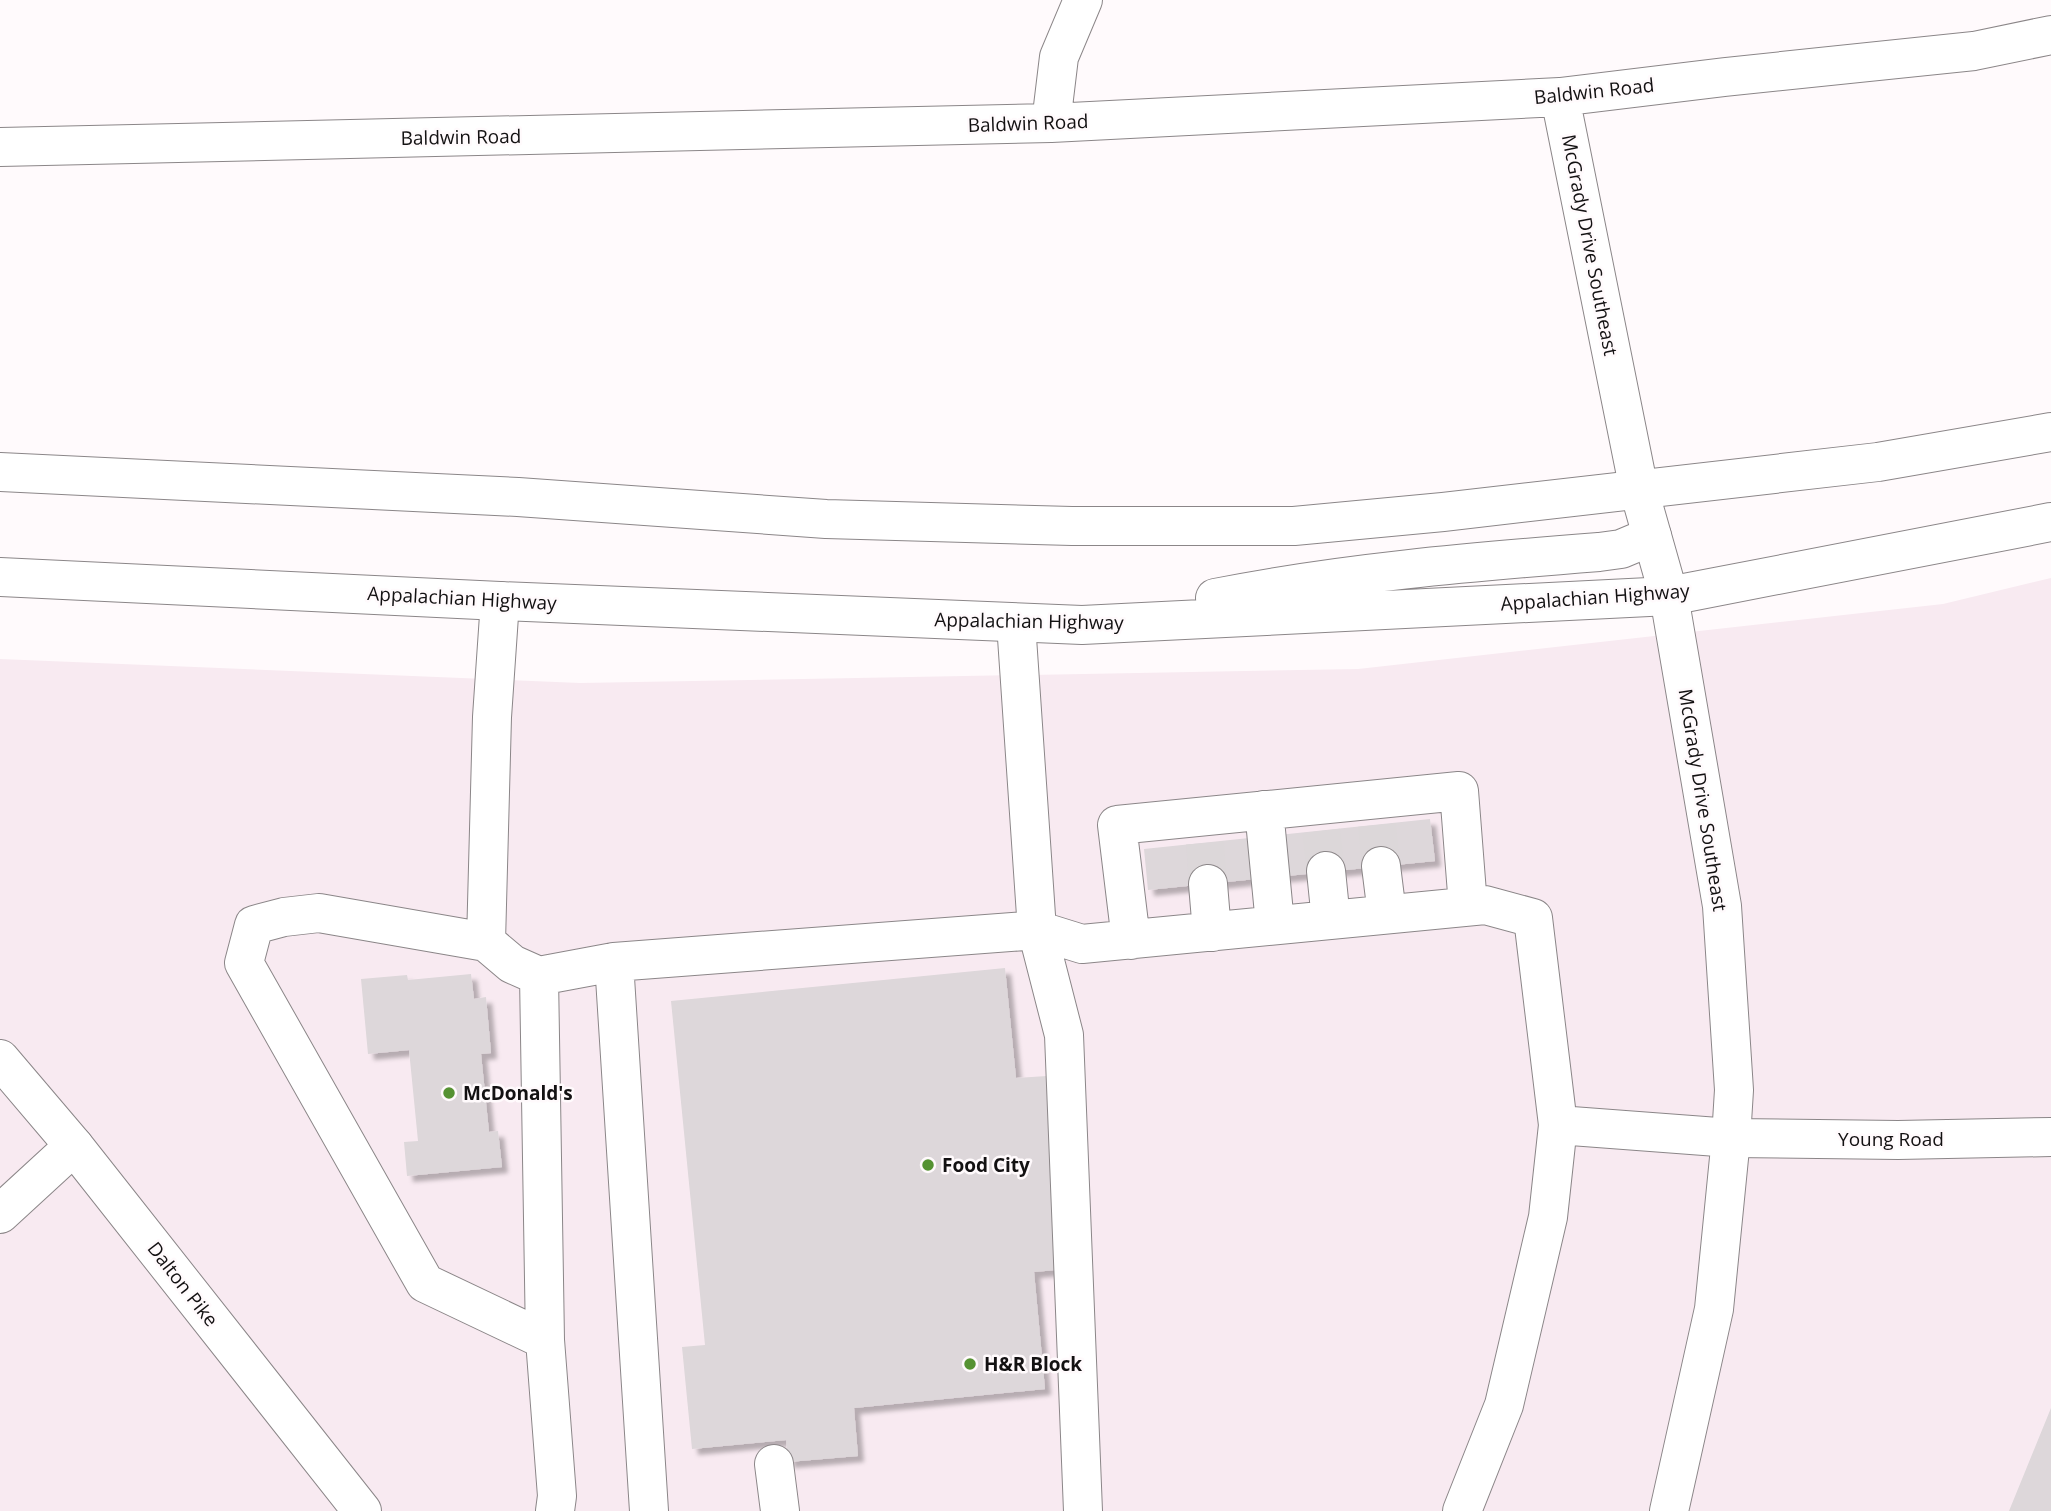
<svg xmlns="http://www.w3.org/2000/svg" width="2051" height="1511" font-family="'Open Sans',sans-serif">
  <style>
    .built { fill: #f8eaf1 }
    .building { fill: #ddd7da; filter: url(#shadow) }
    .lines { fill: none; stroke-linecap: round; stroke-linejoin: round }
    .minor-tunnel { stroke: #dcd7d9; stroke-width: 38; stroke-dasharray: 38 19; stroke-linecap: butt }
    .minor-casing { stroke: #8b8688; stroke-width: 40 }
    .major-casing { stroke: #8b8688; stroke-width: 40 }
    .highway-casing { stroke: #8b8688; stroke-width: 40 }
    .minor { stroke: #fff; stroke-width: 38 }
    .major { stroke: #fff; stroke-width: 38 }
    .highway { stroke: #fff; stroke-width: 38 }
    .poi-dot { fill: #559232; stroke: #fffafc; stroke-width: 2.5 }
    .labels { text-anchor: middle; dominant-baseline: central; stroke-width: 5; stroke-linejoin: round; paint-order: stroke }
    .street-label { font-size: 19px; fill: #131112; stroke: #fffafc }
    .poi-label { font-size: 19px; font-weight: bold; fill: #131112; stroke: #fffafc; text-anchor: start }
  </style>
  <defs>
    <filter id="shadow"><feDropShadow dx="6" dy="6" stdDeviation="2" flood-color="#0004"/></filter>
  </defs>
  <rect width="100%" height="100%" fill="#fffafc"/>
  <path class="built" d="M2051 578V1511H0V659L580 683 1358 669 1943 604Z"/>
  <path class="building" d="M1430 819 1435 861 1148 890 1144 849Z
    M1005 968 1016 1078 1047 1076 1066 1269 1034 1272 1045 1389 854 1408 858 1456 788 1462 786 1440 692 1449 682 1347 705 1345 671 1001Z
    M471 974 474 999 486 997 491 1053 481 1054 489 1132 498 1131 502 1167 407 1176 404 1142 418 1141 409 1050 368 1054 361 979 407 975 408 980Z
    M2051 1408V1511H2009Z"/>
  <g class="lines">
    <path class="minor-tunnel" d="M1377 825 1381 866
      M1321 831 1326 871
      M1205 843 1208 884"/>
    <defs>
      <path id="minor" d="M1560 97 1639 490
        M1051 123 1059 57 1083 0
        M0 147 1051 123 1560 97 1725 77 1974 51 2051 35
        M500 601 492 717 486 942 512 964 539 976 614 962 1037 930 1082 944 1485 905 1533 918 1558 1125 1548 1217 1504 1405 1462 1511
        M1016 623 1037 930 1064 1035 1083 1511
        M1264 810 1275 924
        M1381 866 1387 914
        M1326 871 1331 920
        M1208 884 1212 932
        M1131 940 1117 825 1459 791 1468 906
        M486 942 319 913 284 917 254 925 244 963 425 1283 545 1340
        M614 962 649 1511
        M539 976 545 1340 557 1496 555 1511
        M1558 1125 1731 1138 1898 1140 2051 1137
        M0 1214 74 1146
        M774 1464 780 1511"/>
      <path id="major" d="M1639 490 1669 596 1722 906 1734 1090 1731 1138 1714 1309 1669 1511
        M0 1059 74 1146 362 1511"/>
      <path id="highway" d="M0 472 518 497 826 519 1072 526H1294L1443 512 1878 462 2051 432
        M0 577 500 601 1082 625 1669 596 2051 522
        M1215 598C1341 573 1471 562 1599 552L1621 549 1652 536"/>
    </defs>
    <use href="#minor" class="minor-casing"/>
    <use href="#major" class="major-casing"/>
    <use href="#highway" class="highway-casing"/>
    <use href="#minor" class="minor"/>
    <use href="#major" class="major"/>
    <use href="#highway" class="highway"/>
  </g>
  <g class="poi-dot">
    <circle cx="449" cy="1093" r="7"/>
    <circle cx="928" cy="1165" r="7"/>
    <circle cx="970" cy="1364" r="7"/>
  </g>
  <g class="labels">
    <g class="street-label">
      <text transform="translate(1594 91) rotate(-6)">Baldwin Road</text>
      <text transform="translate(1028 123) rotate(-2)">Baldwin Road</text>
      <text transform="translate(461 137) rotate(-1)">Baldwin Road</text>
      <text transform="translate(1590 245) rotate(79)">McGrady Drive Southeast</text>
      <text transform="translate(1595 597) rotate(-4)">Appalachian Highway</text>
      <text transform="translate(462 598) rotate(3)">Appalachian Highway</text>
      <text transform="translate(1029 621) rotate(1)">Appalachian Highway</text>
      <text transform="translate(1703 800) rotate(81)">McGrady Drive Southeast</text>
      <text x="1891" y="1139">Young Road</text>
      <text transform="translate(183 1284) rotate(52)">Dalton Pike</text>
    </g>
    <g class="poi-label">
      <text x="463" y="1093">McDonald's</text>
      <text x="942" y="1165">Food City</text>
      <text x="984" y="1364">H&amp;R Block</text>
    </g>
  </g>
</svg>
